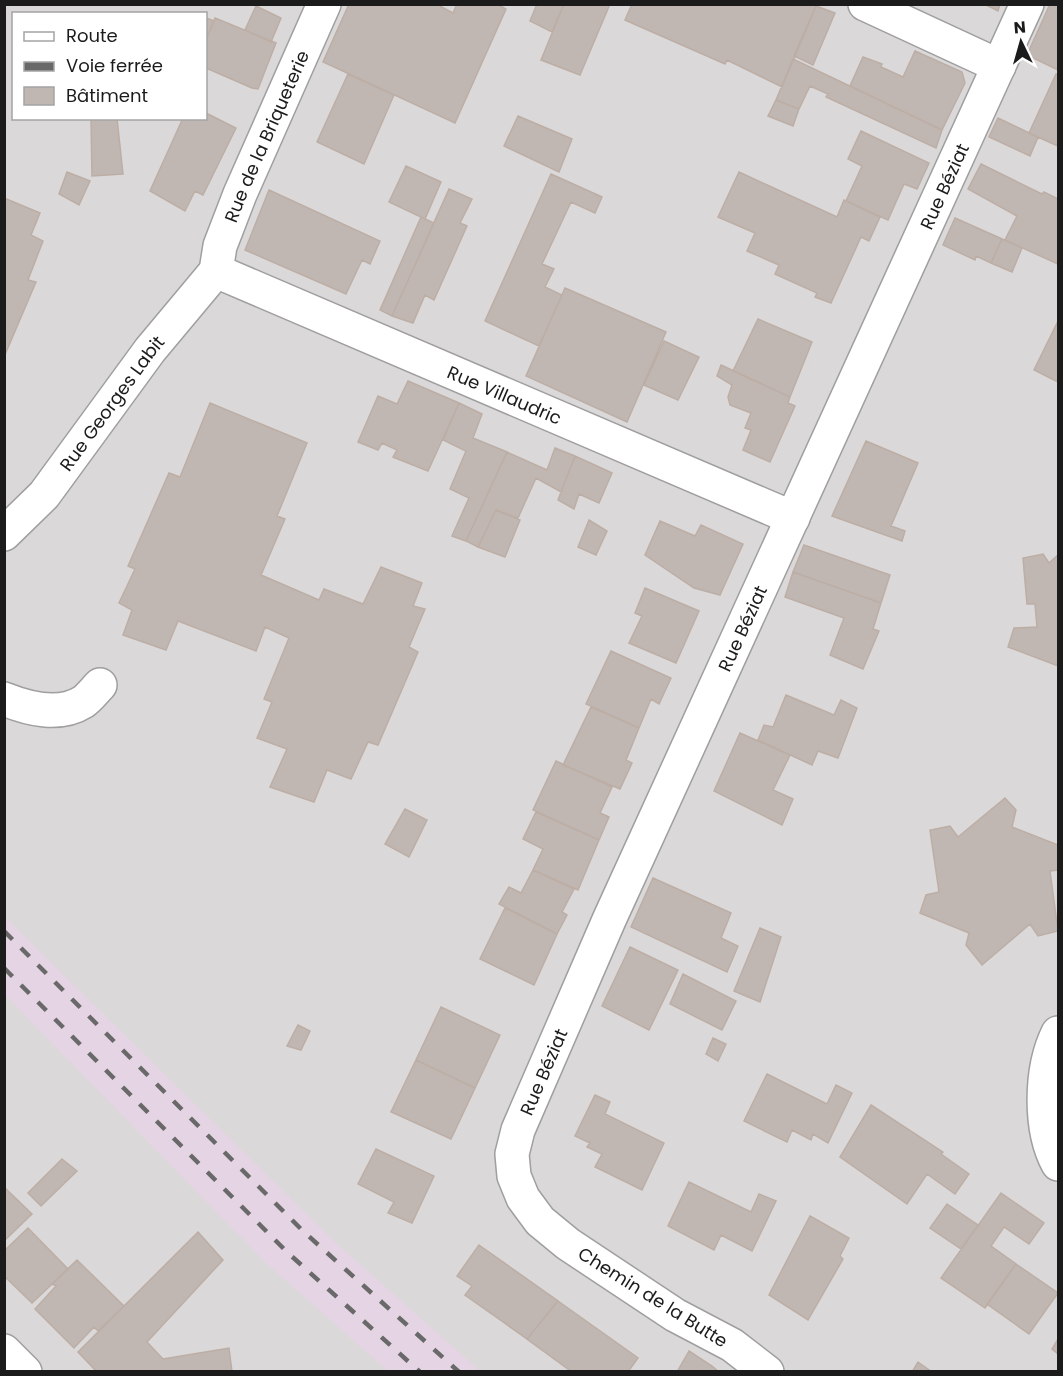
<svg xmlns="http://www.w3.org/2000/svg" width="1063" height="1376" font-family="Poppins,sans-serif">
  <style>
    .residential { fill: #dad8d9; fill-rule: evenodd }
    .industrial { fill: #e5d4e3 }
    .building { fill: #c0b7b2; stroke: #bdaea5; stroke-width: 1.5 }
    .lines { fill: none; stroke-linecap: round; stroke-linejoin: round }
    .minor-casing { stroke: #9f9f9f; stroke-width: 36 }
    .minor { stroke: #fff; stroke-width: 33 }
    .rail { stroke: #696969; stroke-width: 4.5; stroke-dasharray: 12 12; stroke-linecap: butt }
    .labels { text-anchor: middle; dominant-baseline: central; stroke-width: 4.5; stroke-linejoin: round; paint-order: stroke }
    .street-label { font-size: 18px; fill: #1b1b1b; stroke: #fff }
  </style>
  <rect width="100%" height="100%" fill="#ece8e2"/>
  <path class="residential" d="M5 5H1058V1371H5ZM14 14H206V118H14Z"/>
  <path class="industrial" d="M4 916 335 1242 480 1371H388L267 1264 5 995Z"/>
  <path class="building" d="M349 4H436L453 13 457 4H497L506 9 455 123 323 62Z
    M537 4H564L552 32 530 21Z
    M564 4H610L580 75 541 60Z
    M632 4H814L816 6 782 87 727 60 725 64 625 20Z
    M984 4H1000L998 11Z
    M1050 4H1058V70L1027 55Z
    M256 6 281 18 271 42 245 30Z
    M816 6 835 13 813 65 794 56Z
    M206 18 214 21 206 40Z
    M215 18 276 43 258 89 252 88 206 68V40Z
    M915 51 962 72 965 83 942 130 850 86 863 57 882 64 881 67 903 77Z
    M793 59 942 130 936 148 826 97 828 94 810 86 799 109 776 100Z
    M348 74 394 95 364 164 317 142Z
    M1056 74 1058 75V146L1029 133Z
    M776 100 799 109 793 126 768 116Z
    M206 113 236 128 203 195 195 191 185 211 150 191 183 118H206Z
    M518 116 572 139 559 172 504 146Z
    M117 118 123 174 92 176 91 119Z
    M998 118 1038 137 1030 156 989 137Z
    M861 131 929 163 917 189 904 184 888 220 846 201 862 166 848 159Z
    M981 164 1042 194 1044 192 1058 199V264L1005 240 1017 216 968 189Z
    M406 166 441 182 425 219 389 202Z
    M67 172 90 181 79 205 59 194Z
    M739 172 837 217 844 200 880 217 869 241 861 237 831 303 815 297 817 293 775 274 779 265 747 251 755 233 718 217Z
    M551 174 602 197 595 213 571 202 542 264 554 269 545 287 562 295 539 346 485 321Z
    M449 189 472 199 460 223 467 226 434 300 425 295 413 323 392 316Z
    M269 190 380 241 370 264 362 260 346 294 245 250Z
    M4 198 40 213 31 235 43 241 28 280 36 282 4 357Z
    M421 217 434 223 392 316 380 310Z
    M955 218 1002 239 991 263 976 256 975 260 943 245Z
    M1002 239 1022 248 1012 272 991 263Z
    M565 288 666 332 627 422 526 376Z
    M758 319 812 342 790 397 733 371Z
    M1058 321V382L1034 370Z
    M664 341 699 357 678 400 644 385Z
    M721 365 790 397 788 403 795 406 770 462 743 450 751 430 745 428 751 413 730 405 728 397 732 385 717 376Z
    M408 381 459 403 428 471 393 457 397 450 382 443 378 450 358 442 378 396 397 404Z
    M210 403 307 443 277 516 285 519 261 575 319 600 324 589 363 604 381 567 422 583 413 606 425 609 409 647 418 652 378 745 368 742 351 779 327 770 314 802 270 787 287 749 257 738 272 702 264 699 289 638 265 627 256 651 178 621 166 650 123 635 132 610 119 603 135 569 128 566 169 473 180 477Z
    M459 403 482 414 473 438 507 452 466 541 452 536 469 498 450 489 466 451 443 440Z
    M866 441 918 463 891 526 905 531 902 541 832 516Z
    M555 448 575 456 561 492 536 478 518 518 496 510 478 547 466 541 507 452 547 470Z
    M575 456 612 473 599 503 579 494 574 509 558 500Z
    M496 510 520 520 505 557 478 547Z
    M589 520 607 531 596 555 578 547Z
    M660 521 695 536 701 525 743 544 720 595 694 588 645 555Z
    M804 545 890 575 881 603 793 572Z
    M1043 554 1049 563 1058 555V666L1008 647 1014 628 1037 627 1035 604H1027L1023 558Z
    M793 572 881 603 873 629 879 631 863 669 830 655 844 618 785 597Z
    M645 588 699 611 676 663 629 643 642 616 635 613Z
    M611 651 671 678 659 704 651 699 639 728 586 704Z
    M786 695 834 715 841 700 857 708 838 758 818 751 812 765 758 740 764 725 773 727Z
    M591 707 639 728 626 760 632 763 620 789 563 765Z
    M740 733 790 755 773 790 793 799 782 825 714 791Z
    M556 761 612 787 600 813 609 817 599 840 533 810Z
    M1005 798 1016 810 1012 827 1058 845V870L1050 871 1058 931 1038 936 1030 924 982 965 966 945 969 933 920 913 926 895 939 892 930 830 950 826 958 837Z
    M405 809 427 820 409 857 385 844Z
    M536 812 599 840 578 890 533 870 543 849 523 839Z
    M533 870 574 889 562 912 567 915 557 934 499 904 509 887 521 893Z
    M653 878 731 913 721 938 738 946 727 972 631 927Z
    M505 908 557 934 534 985 480 959Z
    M760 928 781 937 760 1002 734 991Z
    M630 947 678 970 649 1030 602 1006Z
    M683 974 736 1001 722 1030 670 1004Z
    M441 1007 500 1035 475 1088 416 1060Z
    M298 1025 310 1031 301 1050 287 1046Z
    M713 1038 726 1044 718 1061 706 1054Z
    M416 1060 475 1088 451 1139 391 1112Z
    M767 1074 827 1104 836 1085 852 1093 828 1143 813 1134 811 1140 792 1130 787 1142 744 1121Z
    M595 1095 610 1102 605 1114 664 1143 642 1190 595 1167 602 1154 587 1147 590 1143 575 1136Z
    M871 1105 943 1152 941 1154 969 1174 955 1194 927 1174 907 1204 840 1157Z
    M376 1149 434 1176 412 1223 388 1213 394 1202 358 1184Z
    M62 1159 77 1171 41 1206 28 1193Z
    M689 1182 751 1212 759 1194 776 1201 752 1251 721 1235 714 1250 668 1226Z
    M4 1187 32 1214 4 1241Z
    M1001 1193 1044 1223 1029 1244 1004 1227 991 1246 1016 1264 985 1308 941 1278Z
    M947 1204 978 1225 961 1249 930 1228Z
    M810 1216 849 1238 840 1256 843 1259 808 1320 769 1295Z
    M28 1228 68 1269 32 1303 4 1276V1251Z
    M198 1232 223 1260 147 1342 163 1359 229 1348 232 1372H97L78 1352Z
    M479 1245 558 1301 527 1339 465 1295 472 1286 457 1276Z
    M77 1260 124 1306 98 1331 94 1327 74 1348 35 1309 56 1286 52 1284Z
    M1016 1264 1058 1293 1029 1334 987 1304Z
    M558 1301 638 1358 628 1372H572L527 1339Z
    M1058 1339V1354L1052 1349Z
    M689 1351 712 1366 719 1372H677Z
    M918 1362 932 1372H912Z"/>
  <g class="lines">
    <defs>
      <g id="minor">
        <path d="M865 4 999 66"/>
        <path id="s1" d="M216 271 793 518"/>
        <path id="s2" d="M4 534 44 495 150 350 216 271 220 246 240 194 324 4"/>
        <path d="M4 699C29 709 59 717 83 702 89 698 95 690 100 685"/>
        <path d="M1058 1033C1040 1069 1039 1129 1058 1164"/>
        <path d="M4 1351 25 1372"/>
        <path id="s3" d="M767 1372 732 1345 675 1315 568 1244 540 1221 523 1198 514 1176 512 1154 518 1130 609 920 1027 4"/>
      </g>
    </defs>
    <use href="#minor" class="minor-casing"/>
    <use href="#minor" class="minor"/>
    <path class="rail" d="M4 931 303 1231 459 1372
      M4 968 287 1252 420 1372"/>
  </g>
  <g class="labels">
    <g class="street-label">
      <text stroke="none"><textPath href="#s2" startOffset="483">Rue de la Briqueterie</textPath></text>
      <text stroke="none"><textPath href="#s3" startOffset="1408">Rue Béziat</textPath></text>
      <text stroke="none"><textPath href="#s1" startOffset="314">Rue Villaudric</textPath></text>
      <text stroke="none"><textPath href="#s2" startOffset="170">Rue Georges Labit</textPath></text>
      <text stroke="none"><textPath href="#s3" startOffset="922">Rue Béziat</textPath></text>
      <text stroke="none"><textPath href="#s3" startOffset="436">Rue Béziat</textPath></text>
      <text transform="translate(653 1297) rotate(32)">Chemin de la Butte</text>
    </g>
  </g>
  <rect width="1063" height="1376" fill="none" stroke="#1b1b1b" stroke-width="12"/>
  <rect x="12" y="12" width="195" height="108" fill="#ffffff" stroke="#a4a4a4" stroke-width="1.5"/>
  <rect x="24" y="32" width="30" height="9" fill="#ffffff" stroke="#a4a4a4" stroke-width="1.5"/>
  <text x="66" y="42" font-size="18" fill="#1b1b1b">Route</text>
  <rect x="24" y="62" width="30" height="9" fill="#696969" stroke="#a4a4a4" stroke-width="1.5"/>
  <text x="66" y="72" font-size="18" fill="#1b1b1b">Voie ferrée</text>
  <rect x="24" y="87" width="30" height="18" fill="#c0b7b2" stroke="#a4a4a4" stroke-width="1.5"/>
  <text x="66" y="102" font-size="18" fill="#1b1b1b">Bâtiment</text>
  <g transform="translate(1021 42) rotate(355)" stroke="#ffffff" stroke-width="4.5" paint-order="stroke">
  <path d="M0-4.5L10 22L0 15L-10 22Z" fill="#1b1b1b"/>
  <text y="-9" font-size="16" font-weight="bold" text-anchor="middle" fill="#1b1b1b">N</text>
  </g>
</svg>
